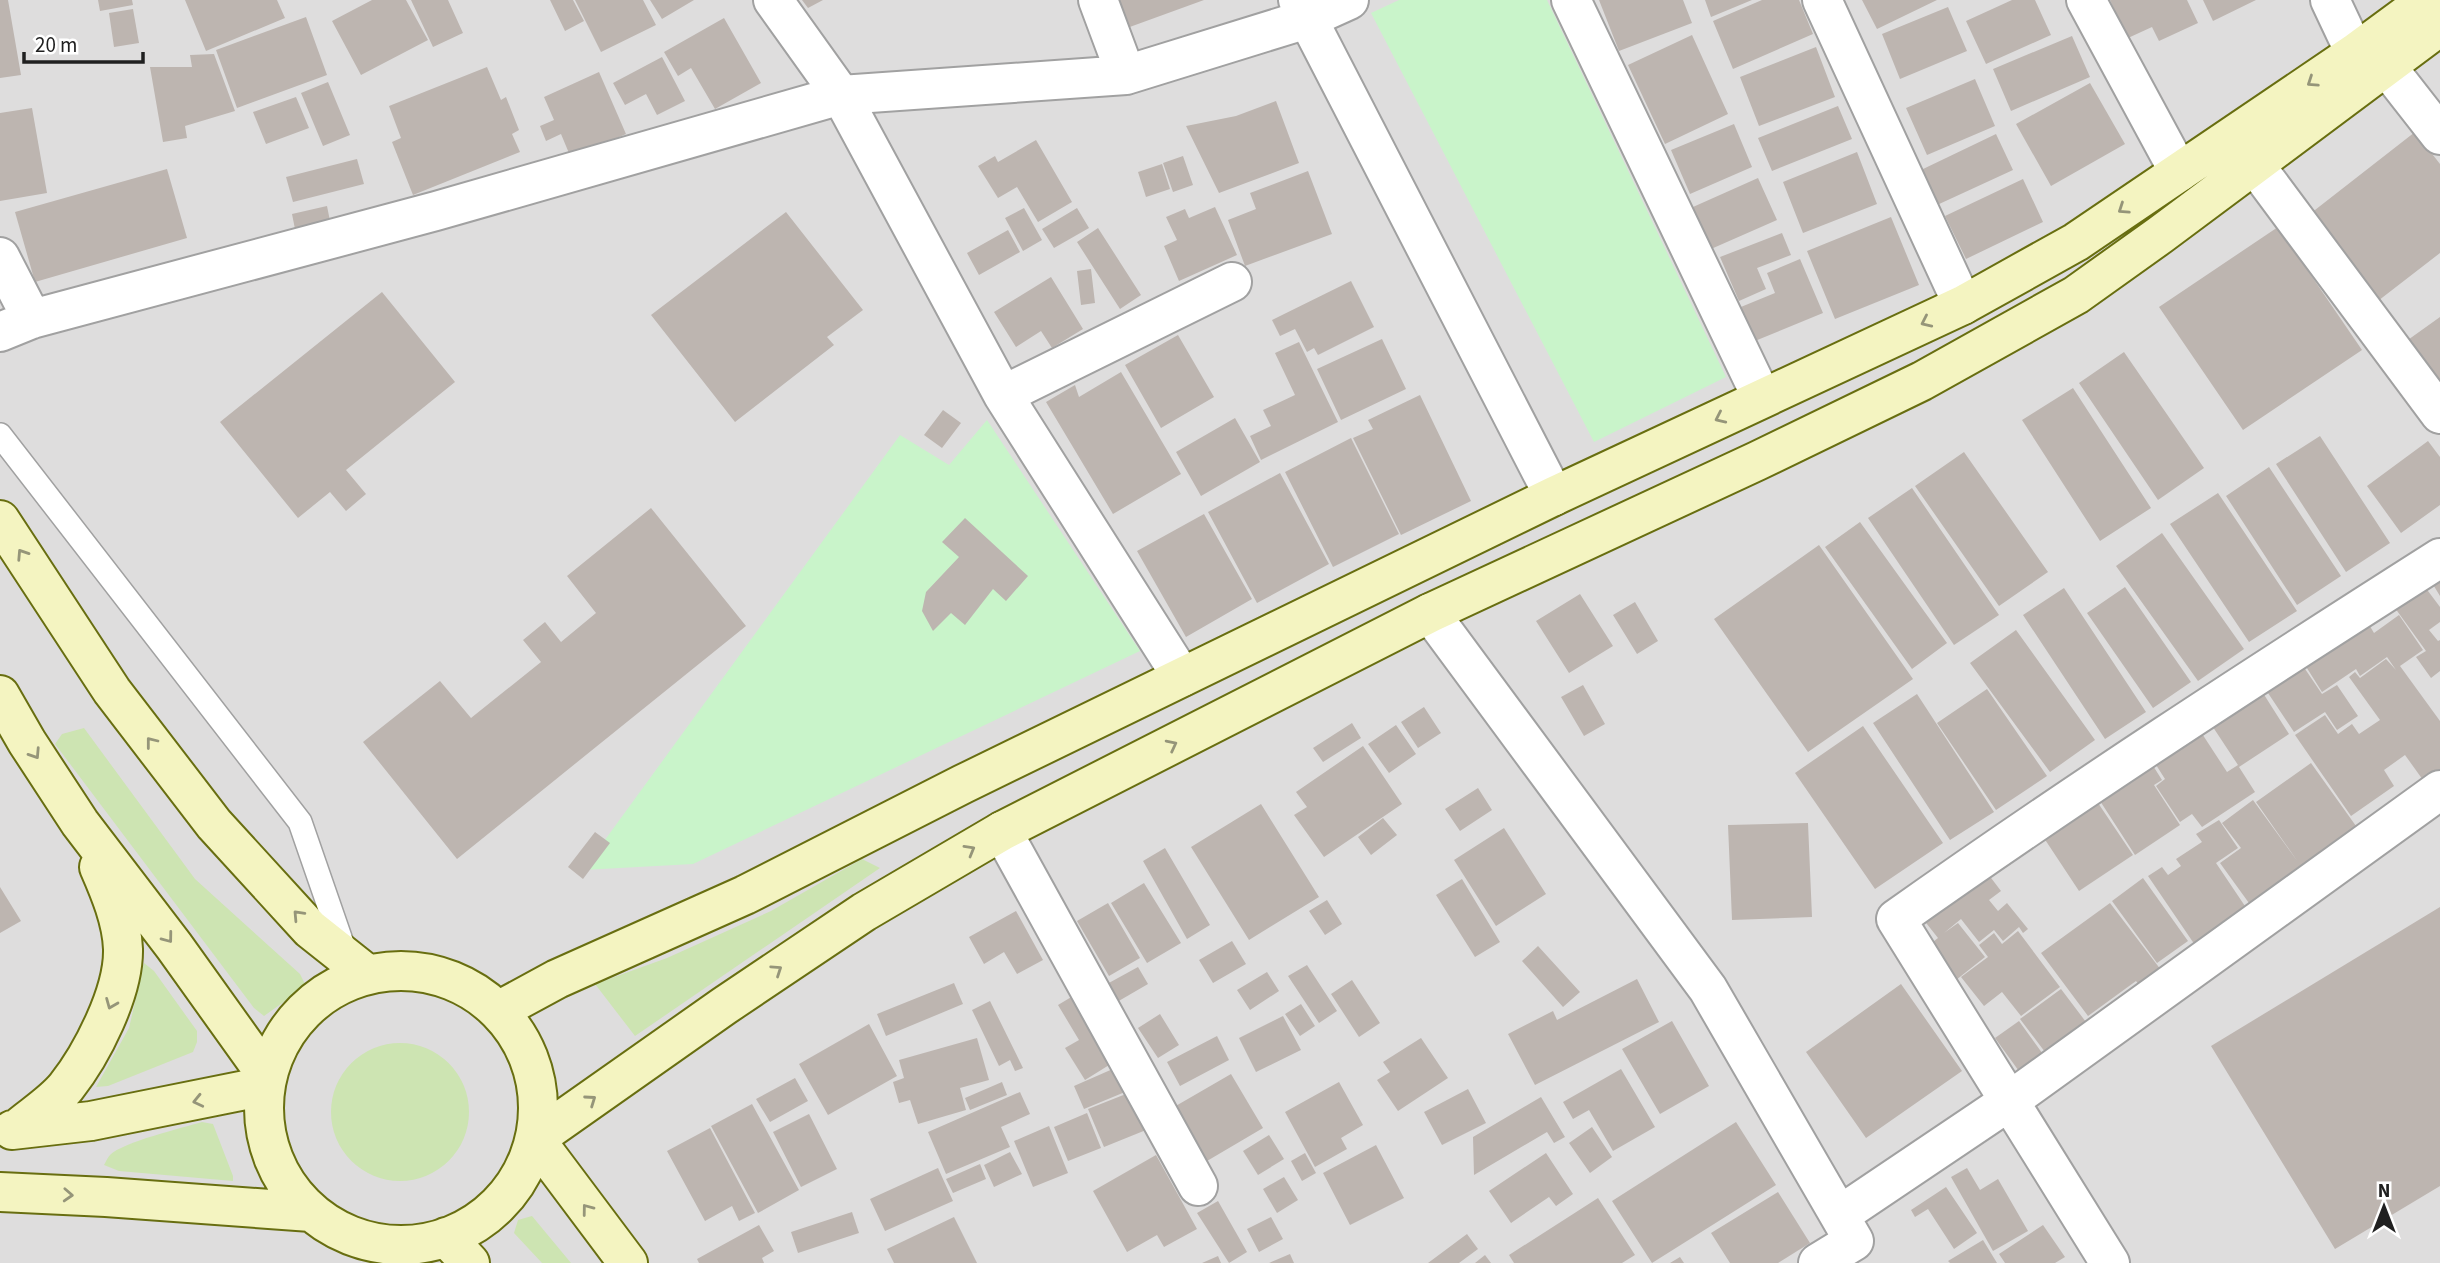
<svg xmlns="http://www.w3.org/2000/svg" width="2440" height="1263" font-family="'Source Sans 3',sans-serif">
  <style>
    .residential { fill: #dedddd }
    .grass { fill: #cde4b2 }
    .park { fill: #c9f4ca }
    .building { fill: #bdb5b0 }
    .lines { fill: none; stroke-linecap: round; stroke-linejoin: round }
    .service-casing { stroke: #a1a1a1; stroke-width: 26 }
    .minor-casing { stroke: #a1a1a1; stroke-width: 42 }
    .tertiary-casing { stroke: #a1a1a1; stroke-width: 42 }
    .secondary-casing { stroke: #686e10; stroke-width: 42 }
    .service { stroke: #fff; stroke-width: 23 }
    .minor { stroke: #fff; stroke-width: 38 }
    .tertiary { stroke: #fff; stroke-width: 38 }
    .secondary { stroke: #f4f4c1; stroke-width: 38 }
    .oneway { stroke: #959579 }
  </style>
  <rect width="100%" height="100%" fill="#efece7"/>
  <path class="residential" d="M0 0H2440V1263H0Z"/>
  <path class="grass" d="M84 728 195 879 300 974 306 986 264 1016 254 1008 55 744 62 734Z
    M862 859 880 868 635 1036 595 984 667 958 771 911Z
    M144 963 154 971 197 1031V1042L193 1052 108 1086 96 1087 129 1028Z
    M331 1112a69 69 0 1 1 138 0a69 69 0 1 1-138 0Z
    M202 1122 213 1124 233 1176V1181L119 1171 104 1165C106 1162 107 1158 110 1155 123 1142 182 1128 202 1122Z
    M532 1216 571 1263H542L514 1233 518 1220Z"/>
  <path class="park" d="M1399 0H1547L1726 377 1594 442 1371 13Z
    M987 420 1140 651 693 864 583 870 900 435 949 465Z"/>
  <path class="building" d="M0 0H8L21 75 0 78Z
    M98 0H132L133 5 100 11Z
    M185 0H277L285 18 206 51Z
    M372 0H406L428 40 361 75 332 21Z
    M411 0H448L463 33 433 47Z
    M550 0H573L584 21 565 31Z
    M575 0H643L656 25 601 52Z
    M650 0H694L662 19Z
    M802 0H823L808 8Z
    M1117 0H1204L1127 28Z
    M1599 0H1683L1692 23 1619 51Z
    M1705 0H1752L1711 17Z
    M1762 0H1799L1813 34 1733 69 1713 21Z
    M1862 0H1937L1877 29Z
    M2012 0H2035L2051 35 1986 64 1966 21Z
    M2110 0H2187L2198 23 2159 41 2152 27 2128 38Z
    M2203 0H2256L2213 21Z
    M1948 7 1967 51 1900 79 1882 34Z
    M133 9 139 43 114 47 109 13Z
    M306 17 327 75 237 108 216 50Z
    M724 18 761 83 715 109 691 68 678 76 664 52Z
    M1692 35 1728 114 1665 144 1628 65Z
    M2072 36 2090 77 2011 111 1993 69Z
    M1816 47 1835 97 1759 126 1740 77Z
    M214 54 235 111 185 126 187 138 163 142 150 67H192L190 55Z
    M662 57 685 101 657 115 646 94 625 105 613 83Z
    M487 67 501 100 506 97 519 130 512 134 520 152 413 195 392 142 401 138 389 106Z
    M599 72 626 134 571 158 561 134 546 141 540 126 554 120 544 97Z
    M1975 79 1995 126 1927 155 1906 108Z
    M328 82 350 135 323 146 301 93Z
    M2090 83 2125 144 2051 186 2016 124Z
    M296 97 309 128 266 144 253 112Z
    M1276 101 1299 163 1219 193 1186 126 1236 116Z
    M1838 106 1852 139 1772 171 1758 138Z
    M32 108 47 193 0 201V113Z
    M1734 124 1752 167 1690 194 1671 150Z
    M2415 132 2440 164V253L2374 304 2306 217Z
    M1996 134 2013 170 1937 205 1921 170Z
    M1036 140 1072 202 1038 222 1017 187 998 198 978 166 995 156 998 162Z
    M1857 152 1877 204 1803 233 1783 182Z
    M1183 156 1193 185 1173 192 1163 163Z
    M357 159 364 184 293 202 286 177Z
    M1162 164 1170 189 1146 197 1138 172Z
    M167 169 187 238 35 282 15 212Z
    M1308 171 1332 234 1245 266 1228 220 1256 209 1250 193Z
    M1758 178 1777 220 1711 249 1693 207Z
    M2023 179 2043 222 1966 259 1945 216Z
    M327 206 331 226 296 234 292 214Z
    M1215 207 1237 255 1179 281 1164 246 1177 240 1166 217 1185 209 1189 218Z
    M1024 208 1042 240 1023 251 1005 218Z
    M1077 208 1089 228 1054 248 1042 229Z
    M786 212 863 310 827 337 834 345 735 422 651 315Z
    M1891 217 1919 285 1835 319 1807 251Z
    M2278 227 2362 350 2243 430 2159 307Z
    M1098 228 1141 295 1120 309 1077 242Z
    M1008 230 1020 252 979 275 967 253Z
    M1782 233 1791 255 1757 268 1766 289 1739 301 1720 257Z
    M1800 259 1823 313 1750 343 1736 309 1775 293 1767 273Z
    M1091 269 1095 303 1081 305 1077 271Z
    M1051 277 1083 329 1052 348 1041 331 1016 347 994 312Z
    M1351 281 1374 327 1318 355 1314 348 1307 352 1295 329 1280 336 1272 320Z
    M382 292 455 382 346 470 366 494 346 511 330 492 298 518 220 422Z
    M2440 317V390L2405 342Z
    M1178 335 1214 397 1161 428 1125 365Z
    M1382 339 1406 389 1341 420 1317 369Z
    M1299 342 1338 422 1261 460 1250 436 1271 426 1263 410 1295 395 1275 353Z
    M2124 352 2204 468 2158 500 2079 383Z
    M1121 372 1181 474 1113 514 1046 402 1075 385 1079 397Z
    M2073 388 2151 508 2100 541 2022 420Z
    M1420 395 1471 501 1401 535 1353 438 1373 429 1368 420Z
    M943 410 961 423 942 448 924 435Z
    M1235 418 1260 462 1201 496 1176 452Z
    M2320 436 2390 543 2346 572 2276 464Z
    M1351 438 1399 534 1333 567 1285 472Z
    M2428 441 2440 457V505L2401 533 2367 486Z
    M1964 452 2048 572 1999 606 1915 486Z
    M2269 467 2341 576 2297 605 2226 496Z
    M1280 473 1329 564 1257 603 1208 512Z
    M1912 488 1999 615 1954 645 1868 518Z
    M2218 493 2297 611 2249 642 2170 524Z
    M651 508 746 626 457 859 363 742 440 681 471 718 541 662 523 640 545 622 561 642 596 613 567 576Z
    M1204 514 1252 599 1186 637 1137 551Z
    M965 518 1028 576 1006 601 993 589 965 625 951 613 933 631 922 611 926 592 959 557 942 542Z
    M1860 522 1947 643 1912 669 1825 547Z
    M2162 533 2244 649 2198 681 2116 566Z
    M1819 545 1913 679 1808 752 1714 619Z
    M2440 564V596L2426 573Z
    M2125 587 2191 682 2153 708 2087 613Z
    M2425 587 2440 607V622L2429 630 2438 641 2440 640V671L2431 678 2416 657 2426 651 2395 608Z
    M2064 588 2146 712 2105 739 2023 615Z
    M1580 594 1613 646 1569 673 1536 621Z
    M1635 602 1658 641 1637 654 1613 615Z
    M2399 615 2423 650 2400 666 2440 721V779L2428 787 2405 755 2384 770 2394 786 2351 816 2295 735 2325 715 2338 734 2352 724 2359 734 2380 720 2349 677 2355 672 2360 678 2386 659 2396 670 2387 657 2360 676 2356 669 2322 692 2305 665 2368 623 2374 633Z
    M2016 630 2095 740 2050 772 1970 663Z
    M2301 663 2322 694 2337 685 2358 716 2337 730 2325 712 2294 732 2264 687Z
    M2256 682 2289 734 2239 767 2255 792 2202 827 2192 814 2180 822 2156 786 2165 779 2151 757 2197 726 2227 772 2238 765 2205 715Z
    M1583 685 1605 724 1584 736 1561 697Z
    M1987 689 2047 776 1996 810 1937 723Z
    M1917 694 1994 812 1950 840 1873 723Z
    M1424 707 1441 733 1418 748 1401 722Z
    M1352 723 1361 738 1323 762 1313 748Z
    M1396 725 1416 754 1389 773 1368 744Z
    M1863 726 1943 843 1875 889 1795 773Z
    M1363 746 1402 804 1324 857 1294 815 1307 807 1296 792Z
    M2145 753 2162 780 2154 785 2180 825 2135 855 2091 787Z
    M2311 763 2361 833 2254 910 2220 863 2241 848 2222 823 2253 800 2298 862 2256 802Z
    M1478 788 1492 810 1460 831 1445 809Z
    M2094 797 2133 855 2079 891 2040 832Z
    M1261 804 1319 897 1249 940 1191 847Z
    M1383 818 1397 835 1371 855 1358 837Z
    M2219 820 2238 848 2216 863 2249 912 2197 948 2148 876 2162 867 2168 875 2181 866 2176 859 2202 842 2196 834Z
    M1808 823 1812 917 1732 920 1728 825Z
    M1504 828 1546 894 1496 926 1454 860Z
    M595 832 610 843 583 879 568 867Z
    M1165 848 1210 925 1187 939 1143 861Z
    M1985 870 2001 891 1989 900 1998 911 2007 903 2028 929 2023 933 2019 927 2003 941 1994 930 1979 942 1961 919 1944 933 1958 923 1985 957 1951 984 1924 949 1938 938 1923 919Z
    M2143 878 2188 941 2157 963 2112 901Z
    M1462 879 1500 942 1475 957 1436 895Z
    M1144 883 1181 943 1147 963 1111 903Z
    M0 887 21 921 0 933Z
    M1327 900 1342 924 1325 935 1309 911Z
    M1108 903 1140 958 1109 976 1077 921Z
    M2110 903 2161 970 2140 986 2136 981 2088 1016 2041 953Z
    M2440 907V1186L2335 1249 2211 1046Z
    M1016 911 1043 960 1017 974 1004 952 984 964 969 937Z
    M2018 931 2060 987 2021 1016 2002 992 1984 1006 1961 977 1988 957 1979 945 1994 933 2002 944Z
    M1232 941 1246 964 1213 983 1199 960Z
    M1538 946 1580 992 1563 1007 1522 961Z
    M1307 965 1337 1011 1319 1023 1288 976Z
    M1138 967 1148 984 1117 1002 1107 984Z
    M1267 972 1279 991 1250 1010 1237 990Z
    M1637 979 1659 1022 1535 1085 1508 1034 1553 1011 1557 1020Z
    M1352 980 1380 1023 1359 1037 1331 994Z
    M954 983 963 1004 886 1036 877 1014Z
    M1901 984 1962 1071 1866 1138 1806 1052Z
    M2061 989 2089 1026 2048 1056 2020 1019Z
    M1073 996 1114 1062 1085 1080 1065 1048 1079 1040 1058 1005Z
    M990 1001 1023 1068 1015 1071 1010 1060 999 1066 972 1010Z
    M1301 1004 1315 1026 1300 1036 1285 1014Z
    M1160 1014 1179 1045 1158 1058 1138 1028Z
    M1283 1016 1301 1050 1256 1072 1239 1038Z
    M1672 1021 1709 1086 1660 1114 1622 1049Z
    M2019 1021 2045 1057 2021 1074 1995 1038Z
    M869 1024 897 1076 828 1115 799 1064Z
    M1217 1036 1229 1060 1180 1086 1167 1062Z
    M977 1038 989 1080 960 1088 966 1110 918 1124 910 1100 899 1103 893 1082 904 1078 899 1060Z
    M1421 1038 1448 1078 1398 1111 1377 1080 1390 1072 1383 1062Z
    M1115 1068 1125 1092 1084 1109 1074 1086Z
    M1621 1069 1655 1127 1613 1151 1589 1110 1573 1119 1563 1102Z
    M1231 1074 1263 1128 1207 1161 1174 1107Z
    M795 1078 808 1101 770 1122 756 1099Z
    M1002 1082 1007 1095 970 1110 965 1098Z
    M1339 1082 1363 1125 1341 1138 1347 1149 1315 1167 1285 1112Z
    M1468 1089 1486 1123 1442 1145 1424 1112Z
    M1020 1092 1030 1114 1001 1127 1010 1147 946 1174 928 1132Z
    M1131 1092 1146 1130 1104 1147 1088 1109Z
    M1541 1097 1565 1137 1554 1143 1547 1132 1474 1175 1473 1137Z
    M752 1104 799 1190 758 1213 711 1126Z
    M1087 1113 1101 1148 1068 1161 1054 1127Z
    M809 1114 837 1169 801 1187 773 1132Z
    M1736 1122 1776 1185 1652 1263 1612 1201Z
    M1049 1126 1068 1173 1033 1187 1014 1141Z
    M1592 1127 1612 1157 1590 1173 1569 1143Z
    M710 1128 755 1213 739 1221 732 1206 705 1221 667 1151Z
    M1269 1135 1284 1159 1258 1175 1243 1151Z
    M1376 1145 1404 1198 1350 1225 1323 1173Z
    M1010 1152 1022 1174 994 1187 984 1165Z
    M1305 1153 1316 1173 1302 1181 1291 1161Z
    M1546 1153 1573 1194 1556 1206 1549 1197 1511 1223 1489 1191Z
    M1156 1155 1197 1229 1164 1247 1157 1235 1127 1252 1093 1191Z
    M980 1164 986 1179 953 1193 946 1179Z
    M938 1168 953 1201 885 1231 870 1199Z
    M1967 1168 1980 1190 1998 1179 2028 1231 1993 1251 1951 1177Z
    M1284 1177 1298 1200 1277 1213 1263 1189Z
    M1946 1187 1977 1233 1954 1249 1928 1209 1915 1217 1911 1210Z
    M1778 1192 1810 1243 1778 1263H1730L1711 1233Z
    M1598 1198 1635 1255 1622 1263H1514L1509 1255Z
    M1218 1201 1247 1252 1229 1263 1197 1213Z
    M852 1212 859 1233 798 1253 791 1232Z
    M954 1217 977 1263H894L887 1249Z
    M1271 1217 1283 1239 1259 1252 1247 1229Z
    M759 1225 774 1251 762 1258 764 1263H699L697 1259Z
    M2043 1225 2065 1257 2055 1263H2005L1999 1254Z
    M1467 1234 1478 1249 1459 1263H1428Z
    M1983 1240 1997 1263H1950L1948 1261Z
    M1290 1254 1294 1263H1269Z
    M1485 1255 1491 1263H1475Z
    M1218 1256 1221 1263H1202Z
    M1680 1257 1684 1263H1670Z"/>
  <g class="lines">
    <defs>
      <path id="service" d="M0 435 300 822 345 952"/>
      <path id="minor" d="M773 0 841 95 1126 75 1307 19 1349 0
        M1098 0 1126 75
        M1298 0 1554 496
        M1822 0 1963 305
        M2086 0 2179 172
        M2330 0 2355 53
        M2386 66 2440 135
        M2254 164 2440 414
        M0 257 32 319
        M0 332 32 319 436 211 841 95 1003 395 1182 677
        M1003 395 1232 282
        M1430 613 1708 989 1854 1241 1818 1263
        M1002 831 1198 1186
        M1840 1215 2008 1102 2440 790
        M2110 1263 1896 919C2074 793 2256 675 2440 558"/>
      <path id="tertiary" d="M1571 0 1762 398"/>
      <path id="secondary" d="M0 520 112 691 214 824 310 929 368 975
        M0 695 27 742 80 823 174 946 267 1076
        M264 1108a137 137 0 1 1 274 0a137 137 0 1 1-274 0Z
        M498 1011 557 979 745 895 963 784 1554 496 1963 305 2076 242 2355 53 2427 0
        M17 1129C32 1116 53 1103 66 1087 92 1054 124 992 123 949 122 921 110 892 99 867
        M12 1130 91 1121 265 1086
        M0 1192 106 1197 311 1212
        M446 1237 470 1263
        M628 1263 535 1139 724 1006 864 912 1002 831 1430 613 1757 461 1922 381 2076 295 2160 235 2440 26"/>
    </defs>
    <use href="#service" class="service-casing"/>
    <use href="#minor" class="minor-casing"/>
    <use href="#tertiary" class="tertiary-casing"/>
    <use href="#secondary" class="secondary-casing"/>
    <use href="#service" class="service"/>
    <use href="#minor" class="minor"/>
    <use href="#tertiary" class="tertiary"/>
    <use href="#secondary" class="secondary"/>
  </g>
  <defs><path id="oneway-chevron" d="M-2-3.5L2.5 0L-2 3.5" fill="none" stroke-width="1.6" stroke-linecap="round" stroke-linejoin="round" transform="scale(1.75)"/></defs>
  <g class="oneway">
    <use href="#oneway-chevron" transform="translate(2312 82) rotate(146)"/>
    <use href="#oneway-chevron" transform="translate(2123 209) rotate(146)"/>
    <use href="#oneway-chevron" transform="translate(1926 322) rotate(155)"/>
    <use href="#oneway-chevron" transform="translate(1720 418) rotate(155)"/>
    <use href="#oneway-chevron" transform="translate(22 554) rotate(-123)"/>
    <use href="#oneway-chevron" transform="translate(151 742) rotate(-128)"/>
    <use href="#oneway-chevron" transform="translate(1172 745) rotate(-27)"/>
    <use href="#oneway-chevron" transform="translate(35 754) rotate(57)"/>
    <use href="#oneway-chevron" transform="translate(970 850) rotate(-30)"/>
    <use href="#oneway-chevron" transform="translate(298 915) rotate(-133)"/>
    <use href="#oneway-chevron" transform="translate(168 938) rotate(53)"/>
    <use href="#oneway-chevron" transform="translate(777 970) rotate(-34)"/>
    <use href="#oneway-chevron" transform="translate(111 1004) rotate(112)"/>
    <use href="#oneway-chevron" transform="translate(591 1100) rotate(-35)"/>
    <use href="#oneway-chevron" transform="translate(198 1101) rotate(167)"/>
    <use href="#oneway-chevron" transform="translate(68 1195) rotate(3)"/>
    <use href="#oneway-chevron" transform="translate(587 1209) rotate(-127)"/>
  </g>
  <g transform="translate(2384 1207)" stroke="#ffffff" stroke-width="5" paint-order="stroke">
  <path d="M0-5L12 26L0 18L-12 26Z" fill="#202020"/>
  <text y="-10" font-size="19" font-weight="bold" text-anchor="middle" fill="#202020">N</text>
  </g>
  <path d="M24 52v10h119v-10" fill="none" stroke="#202020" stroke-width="3.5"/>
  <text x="35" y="52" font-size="21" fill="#202020" stroke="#ffffff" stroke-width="5" paint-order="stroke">20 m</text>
</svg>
